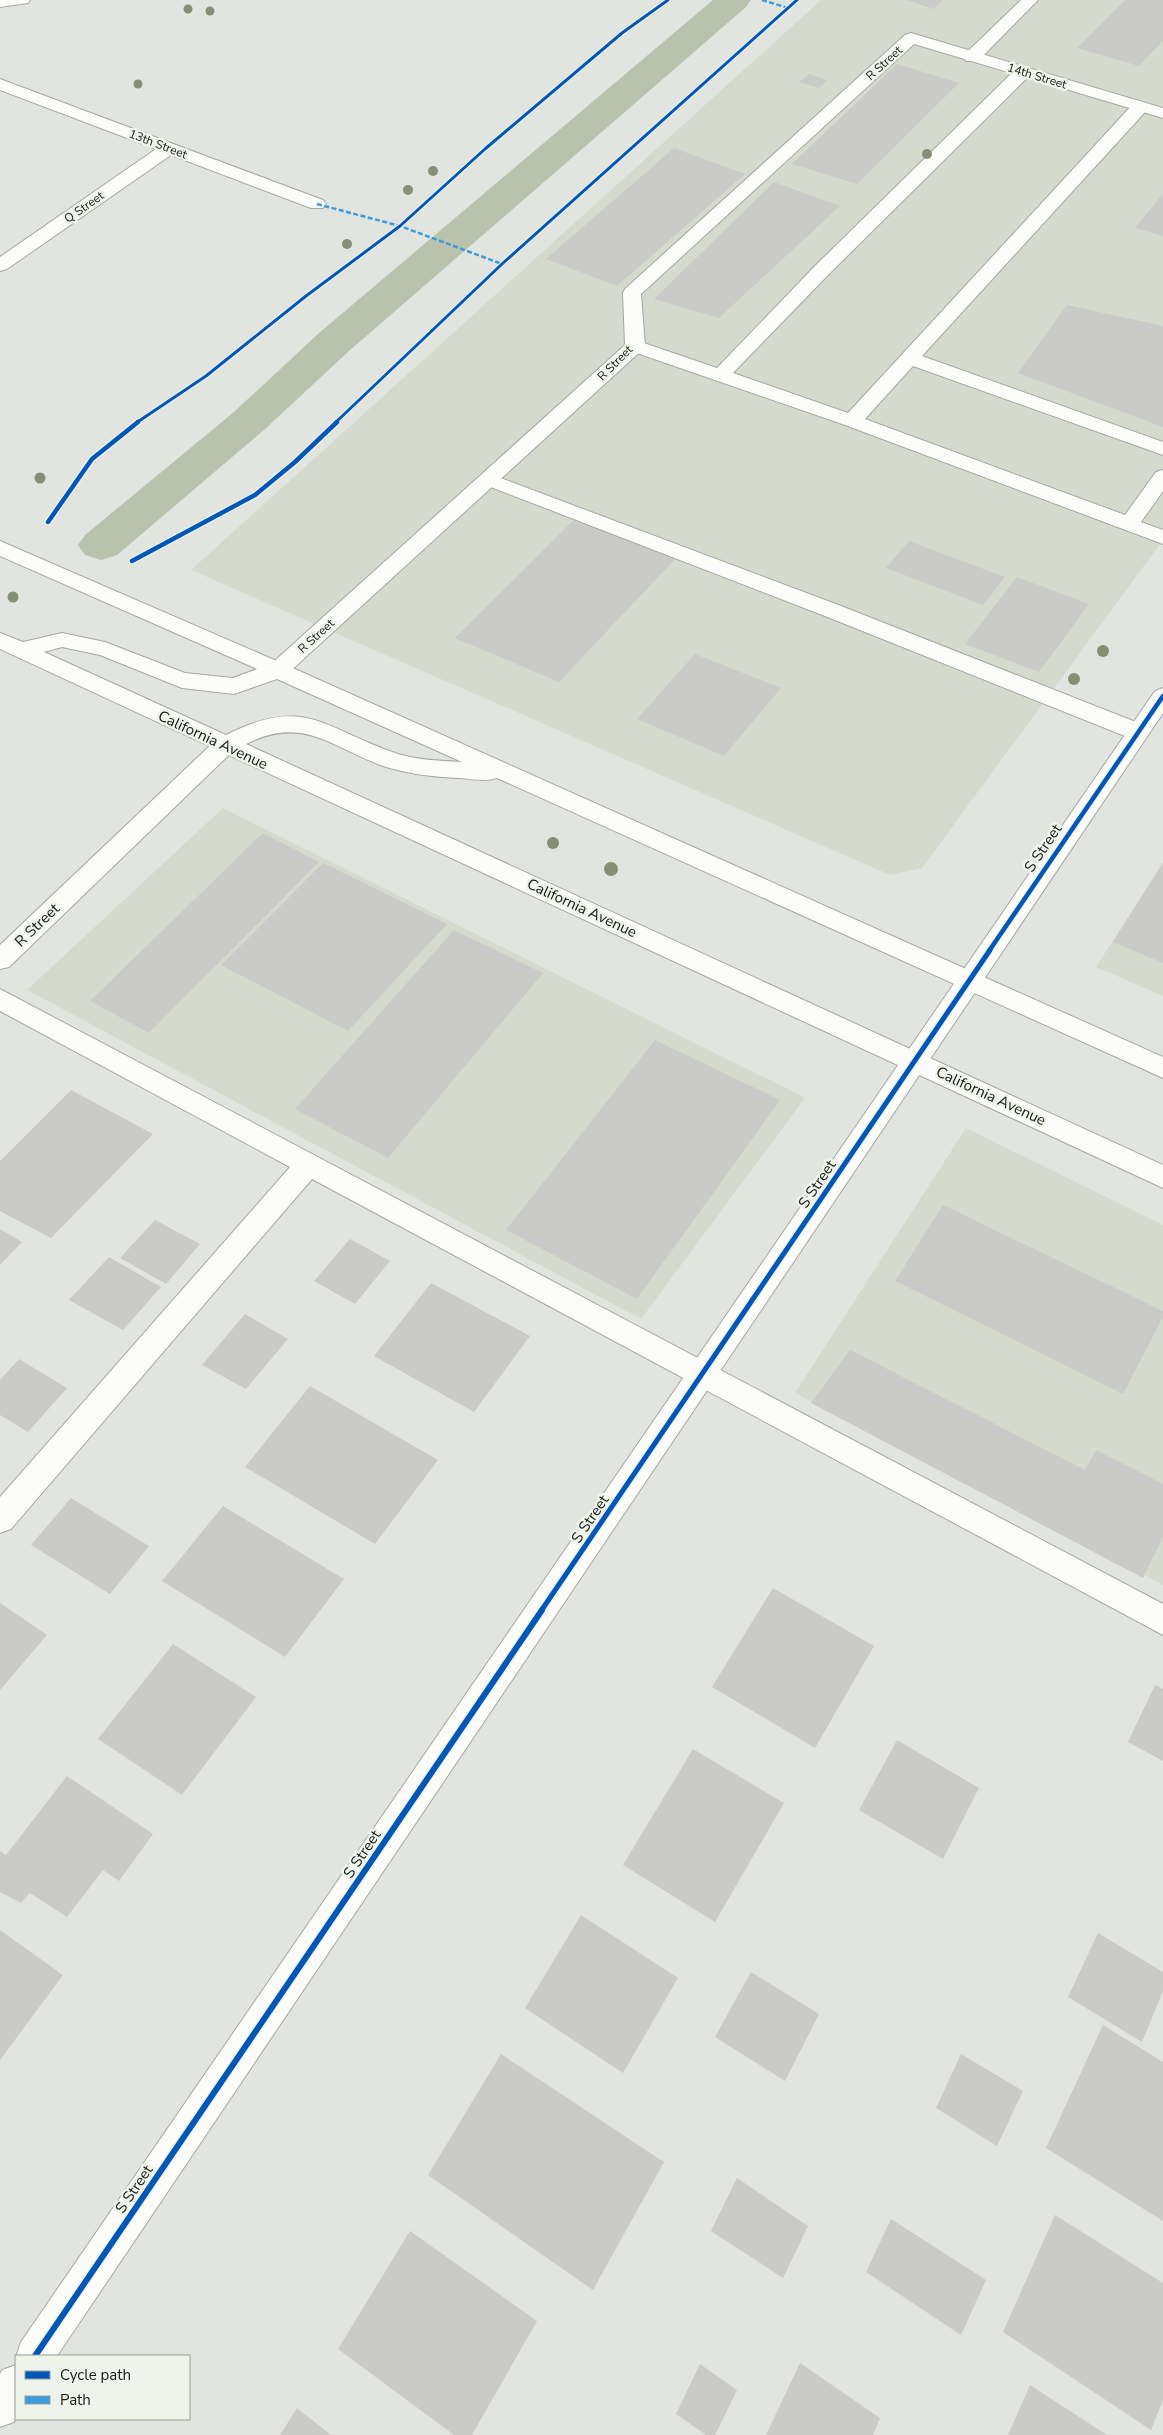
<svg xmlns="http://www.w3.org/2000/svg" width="1163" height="2435" font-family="'Nunito Sans',sans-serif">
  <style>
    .built { fill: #d5dace }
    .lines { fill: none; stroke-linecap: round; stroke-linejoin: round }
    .canal { fill: #b8c2ad; fill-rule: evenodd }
    .building { fill: #cacac8 }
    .lane-casing { stroke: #a5a7a3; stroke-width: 2 }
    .street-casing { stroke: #a5a7a3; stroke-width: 2 }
    .secondary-casing { stroke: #a5a7a3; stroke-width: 2 }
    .primary-casing { stroke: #a5a7a3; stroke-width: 2 }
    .lane { fill: #fbfbfa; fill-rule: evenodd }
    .street { fill: #fbfbfa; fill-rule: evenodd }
    .secondary { fill: #fbfbfa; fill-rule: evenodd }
    .primary { fill: #fbfbfa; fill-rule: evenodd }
    .quiet { stroke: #3b9bdf; stroke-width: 2.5; stroke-dasharray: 5 2.5; stroke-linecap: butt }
    .cycleway-far3-casing { stroke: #eff4ea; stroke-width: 5 }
    .cycleway-far2-casing { stroke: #eff4ea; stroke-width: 7 }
    .cycleway-far1-casing { stroke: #eff4ea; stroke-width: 8 }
    .cycleway-casing { stroke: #eff4ea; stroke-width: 9 }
    .cycleway-far3 { stroke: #0057b8; stroke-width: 3 }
    .cycleway-far2 { stroke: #0057b8; stroke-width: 4.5 }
    .cycleway-far1 { stroke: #0057b8; stroke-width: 5 }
    .cycleway { stroke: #0057b8; stroke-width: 6 }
    .tree { fill: #848f74 }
    .labels { text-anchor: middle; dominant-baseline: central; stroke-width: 5; stroke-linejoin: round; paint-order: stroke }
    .far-street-label { font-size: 12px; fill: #181916; stroke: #eff4ea }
    .street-label { font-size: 15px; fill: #181916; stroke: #eff4ea }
  </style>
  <rect width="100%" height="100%" fill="#e2e5df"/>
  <path class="built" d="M821 0H1163V540L922 868 890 875 191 570Z
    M223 808 805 1098 641 1319 27 990Z
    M1163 862V996L1096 967Z
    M966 1128 1163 1225V1585L795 1393Z"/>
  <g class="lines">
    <path class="canal" d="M713 0H751L746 7 349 351 264 430 117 555 101 560 85 555 78 545 85 535 234 412 319 333Z"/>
  </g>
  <path class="building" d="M907 0H943L933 9Z
    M1125 0H1163V41L1139 66 1077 48Z
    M897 64 959 83 857 184 792 164Z
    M809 74 827 80 819 88 799 82Z
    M674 148 745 174 617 286 546 259Z
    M774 182 840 206 719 318 654 299Z
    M1163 194V236L1135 228Z
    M1067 305 1163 326V427L1018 373Z
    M577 517 678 556 559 682 455 638Z
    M909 541 1005 577 983 605 886 568Z
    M1017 577 1089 604 1039 672 965 644Z
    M695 654 781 688 724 756 637 719Z
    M263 833 319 862 149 1033 90 1001Z
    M323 863 447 924 348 1031 221 965Z
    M1163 863V963L1113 942Z
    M454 930 543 973 388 1158 295 1109Z
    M655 1040 780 1100 637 1299 506 1230Z
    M71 1090 153 1134 51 1238 0 1211V1161Z
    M943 1205 1163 1311V1317L1123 1394 895 1281Z
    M155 1220 200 1244 166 1284 120 1258Z
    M0 1229 22 1242 0 1265Z
    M350 1239 390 1261 355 1304 314 1281Z
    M109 1257 161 1287 123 1330 69 1300Z
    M431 1283 530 1336 474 1412 374 1356Z
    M245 1314 288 1339 246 1389 202 1365Z
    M850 1350 1085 1470 1096 1450 1163 1484V1537L1143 1578 811 1403Z
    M19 1359 67 1388 28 1432 0 1415V1380Z
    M310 1386 438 1460 375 1544 245 1467Z
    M71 1498 149 1546 110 1594 31 1545Z
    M223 1506 344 1579 285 1657 162 1581Z
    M773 1588 874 1646 815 1748 712 1687Z
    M0 1603 47 1635 0 1690Z
    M173 1644 256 1697 182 1795 98 1739Z
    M1155 1685 1163 1689V1761L1128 1742Z
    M897 1740 979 1788 943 1859 859 1810Z
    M693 1749 784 1803 715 1922 623 1865Z
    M67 1776 153 1834 119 1881 103 1870 67 1917 30 1893 21 1903 0 1892V1851L6 1855Z
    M581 1915 678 1978 623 2073 525 2008Z
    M0 1930 63 1975 0 2060Z
    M1098 1933 1163 1972V1991L1142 2042 1068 1997Z
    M751 1972 819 2014 785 2081 715 2037Z
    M1103 2025 1163 2062V2221L1046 2148Z
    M501 2054 664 2162 593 2290 428 2175Z
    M961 2054 1023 2091 997 2146 936 2108Z
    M737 2178 808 2226 783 2278 711 2231Z
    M1055 2215 1163 2283V2400L1151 2430 1003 2332Z
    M891 2219 986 2280 961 2335 866 2272Z
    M410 2231 537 2321 472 2435H454L338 2349Z
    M800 2363 880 2418 873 2435H766Z
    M700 2364 737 2390 715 2435H706L676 2414Z
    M1030 2385 1107 2435H1008Z
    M297 2408 331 2435H280Z"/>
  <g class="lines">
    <defs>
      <path id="lane" d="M1021 0H1038L978 61H966L964 57 966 53Z
        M1023 67 1029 68 1031 72 1029 76 829 274 733 373 848 413 1134 103H1146L1149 107 1146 111 922 356 1163 442V455L913 366 865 419 1125 515 1156 472 1163 470V491L1141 522 1163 530V544L845 425 628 350 625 346 628 342 635 340 717 368 815 266 1017 68Z
        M490 474 841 606 1146 726 1149 732 1146 738 1138 740 1130 738 825 616 483 484 480 480 483 476Z
        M0 989 1163 1604V1635L312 1179 11 1529 0 1533V1497L290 1167 0 1011Z"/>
      <path id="street" d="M911 33 1163 108V118L914 44 641 294 645 346 642 350 286 675 278 678 270 675 267 670 270 665 625 345 623 293 625 289 905 35Z
        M0 79 323 200 326 204 323 208H311L171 155 7 269 0 271V257L156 149 0 90Z
        M1163 688V713L57 2356 16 2357 21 2342 1155 691Z
        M225 737 233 739 237 745 233 751 9 967 0 969V945L217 739Z
        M16 2365V2418L14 2422 0 2427V2374L2 2370Z"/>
      <path id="secondary" d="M0 0H30L28 3 0 7Z"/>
      <path id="primary" d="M0 541 286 665 1163 1057V1078L497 778C485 782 472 779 459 778 433 777 408 774 383 766 330 747 304 715 246 744L1163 1165V1188L0 649V633L23 642 62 633 105 642 185 673 233 678 257 669 0 556ZM62 647 100 655 182 688 234 694 277 679 462 762C441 761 419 760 398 754 325 730 306 694 226 735L44 652Z"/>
    </defs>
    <use href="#lane" class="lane-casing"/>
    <use href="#street" class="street-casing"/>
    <use href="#secondary" class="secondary-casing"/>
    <use href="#primary" class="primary-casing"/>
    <use href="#lane" class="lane"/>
    <use href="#street" class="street"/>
    <use href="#secondary" class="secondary"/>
    <use href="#primary" class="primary"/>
    <path class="quiet" d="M762 0 788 8
      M317 204 400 226 502 264"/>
    <defs>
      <path id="cycleway-far3" d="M136 423 206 376 306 296 400 226 485 149 622 33 668 0
        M335 423 502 264 797 0"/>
      <path id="cycleway-far2" d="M48 522 92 459 138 422
        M132 561 255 495 295 462 337 422
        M989 951 1163 696"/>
      <path id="cycleway-far1" d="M541 1611 990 950"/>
      <path id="cycleway" d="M35 2356 542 1610"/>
    </defs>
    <use href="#cycleway-far3" class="cycleway-far3-casing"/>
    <use href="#cycleway-far2" class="cycleway-far2-casing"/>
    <use href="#cycleway-far1" class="cycleway-far1-casing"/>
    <use href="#cycleway" class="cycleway-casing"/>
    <use href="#cycleway-far3" class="cycleway-far3"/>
    <use href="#cycleway-far2" class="cycleway-far2"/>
    <use href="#cycleway-far1" class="cycleway-far1"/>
    <use href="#cycleway" class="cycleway"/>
  </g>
  <g class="tree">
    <circle cx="188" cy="9" r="4.5"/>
    <circle cx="210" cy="11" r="4.5"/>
    <circle cx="138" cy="84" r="4.5"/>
    <circle cx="927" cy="154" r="5"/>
    <circle cx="433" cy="171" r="5"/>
    <circle cx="408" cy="190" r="5"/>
    <circle cx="347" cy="244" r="5"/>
    <circle cx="40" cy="478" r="5.5"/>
    <circle cx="13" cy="597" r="5.5"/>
    <circle cx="1103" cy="651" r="6"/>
    <circle cx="1074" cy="679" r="6"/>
    <circle cx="553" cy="843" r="6"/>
    <circle cx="611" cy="869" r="7"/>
  </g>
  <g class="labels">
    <g class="far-street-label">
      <text transform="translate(884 63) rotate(-42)">R Street</text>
      <text transform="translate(1037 76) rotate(17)">14th Street</text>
      <text transform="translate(158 144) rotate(21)">13th Street</text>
      <text transform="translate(84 207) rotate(-35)">Q Street</text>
      <text transform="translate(615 363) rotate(-45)">R Street</text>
      <text transform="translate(316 636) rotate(-42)">R Street</text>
    </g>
    <g class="street-label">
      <text transform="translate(213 740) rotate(25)">California Avenue</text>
      <text transform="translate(1043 848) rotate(-56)">S Street</text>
      <text transform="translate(582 908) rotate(25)">California Avenue</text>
      <text transform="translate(37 925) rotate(-44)">R Street</text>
      <text transform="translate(991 1096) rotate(25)">California Avenue</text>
      <text transform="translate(817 1184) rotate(-56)">S Street</text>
      <text transform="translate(590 1519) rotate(-56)">S Street</text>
      <text transform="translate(362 1854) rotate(-56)">S Street</text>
      <text transform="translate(134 2189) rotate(-56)">S Street</text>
    </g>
  </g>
  <rect x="15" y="2355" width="175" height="65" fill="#eff4ea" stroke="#999c95"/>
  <rect x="25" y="2371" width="25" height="8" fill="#0057b8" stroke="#999c95"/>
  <text x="60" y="2380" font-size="15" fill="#181916">Cycle path</text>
  <rect x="25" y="2396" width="25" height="8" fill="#3b9bdf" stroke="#999c95"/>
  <text x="60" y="2405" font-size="15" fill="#181916">Path</text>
</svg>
